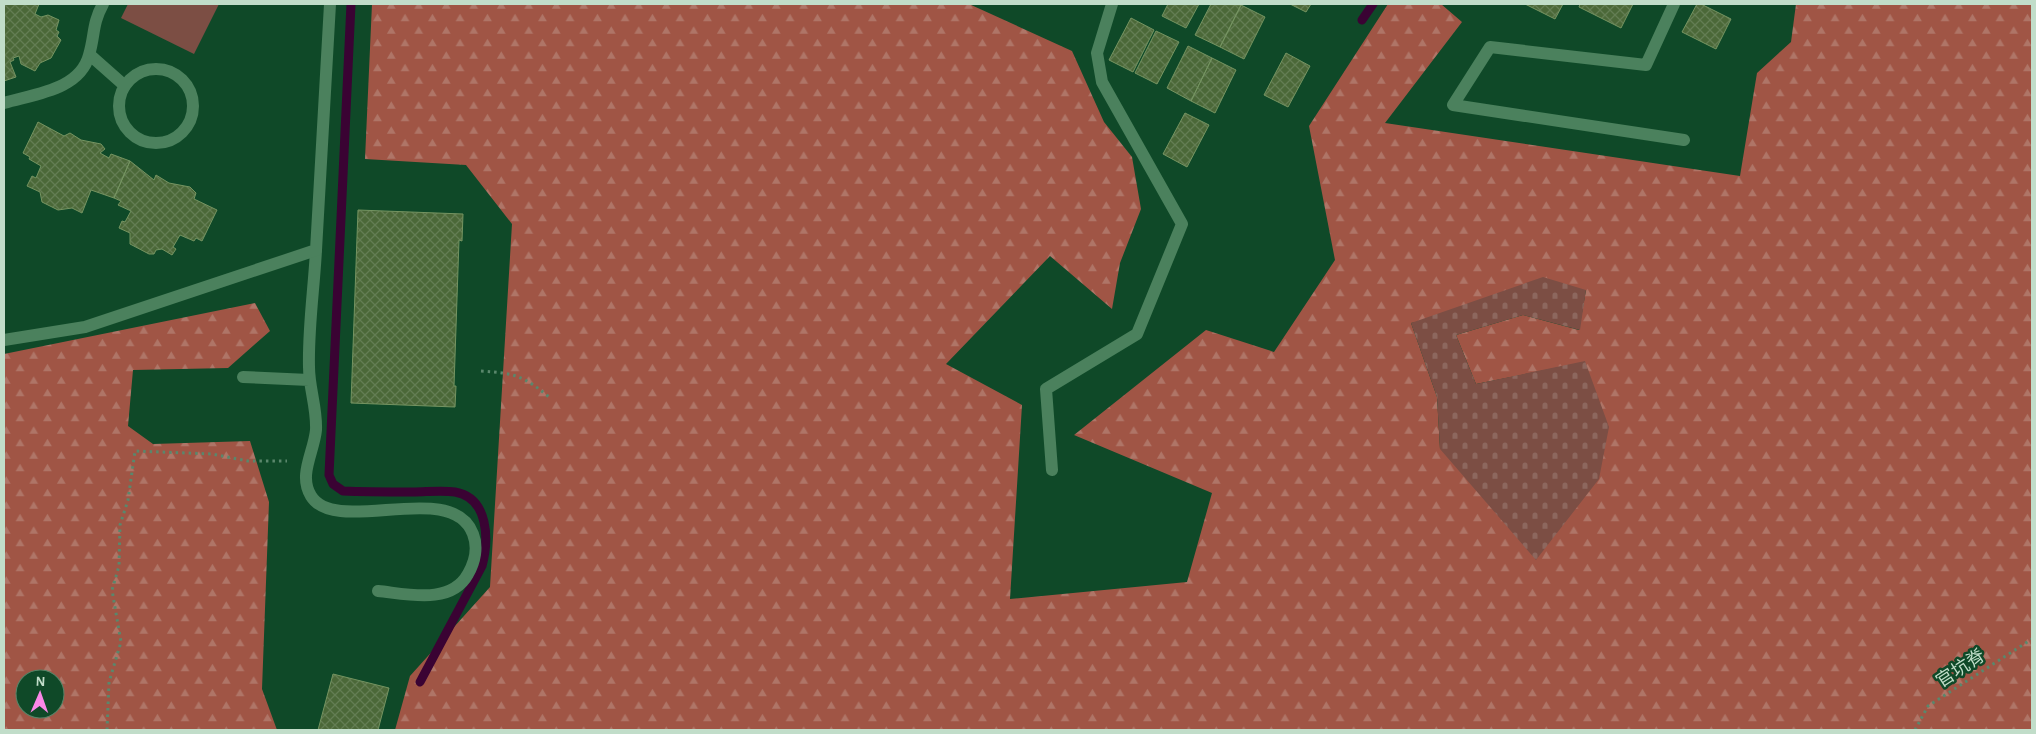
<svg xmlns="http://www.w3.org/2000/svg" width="2036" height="734" font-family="'Alegreya Sans','Noto Sans TC',sans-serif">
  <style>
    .grass { fill: #7c4e44 }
    .forest { fill: url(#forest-firs); fill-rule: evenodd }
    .cemetery { fill: url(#cemetery-stones) }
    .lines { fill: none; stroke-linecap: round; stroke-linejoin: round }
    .stream { stroke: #3a0333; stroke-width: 9 }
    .building { fill: url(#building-cross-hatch); stroke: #759461 }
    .path { stroke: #5a876c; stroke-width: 3; stroke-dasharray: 2.5 4; stroke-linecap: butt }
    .lane { stroke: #4b815d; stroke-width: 12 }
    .street { stroke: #4b815d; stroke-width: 12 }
    .labels { text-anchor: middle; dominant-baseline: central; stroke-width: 5; stroke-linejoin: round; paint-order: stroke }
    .street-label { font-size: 18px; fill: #c1ddc9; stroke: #0f4928 }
  </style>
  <defs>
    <pattern id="forest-firs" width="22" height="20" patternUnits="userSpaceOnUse" patternTransform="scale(1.25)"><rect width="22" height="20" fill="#a05545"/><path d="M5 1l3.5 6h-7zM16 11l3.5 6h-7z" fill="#af7567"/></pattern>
    <pattern id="cemetery-stones" width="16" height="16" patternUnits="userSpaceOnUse" patternTransform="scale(1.25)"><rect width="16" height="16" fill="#7c4e44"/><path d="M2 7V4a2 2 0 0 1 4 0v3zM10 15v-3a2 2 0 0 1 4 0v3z" fill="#8d675e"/></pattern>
    <pattern id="building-cross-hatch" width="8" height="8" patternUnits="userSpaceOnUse" patternTransform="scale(1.25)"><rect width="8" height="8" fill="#4b6838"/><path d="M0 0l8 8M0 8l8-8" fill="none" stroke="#637d53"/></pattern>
  </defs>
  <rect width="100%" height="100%" fill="#0f4928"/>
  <path class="grass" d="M128 4H219L194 54 121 18Z"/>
  <path class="forest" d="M372 4H969L1072 51 1104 122 1132 157 1141 209 1120 263 1112 309 1050 256 946 364 1022 405 1010 599 1187 582 1212 493 1074 435 1206 330 1274 352 1335 260 1309 126 1388 4H1441L1462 22 1385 123 1740 176 1757 73 1791 42 1796 4H2032V730H395L410 676 490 587 512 224 466 165 365 159ZM1586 290 1579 330 1523 315 1456 335 1476 384 1585 362 1440 449 1437 397 1411 323Z
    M255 303 270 331 228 368 133 370 128 426 153 444 250 441 269 502 262 689 277 730H4V354ZM25 679H55V709H25Z"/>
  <path class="cemetery" d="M1543 277 1586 290 1580 330 1523 315 1456 335 1476 384 1585 361 1609 427 1599 479 1536 560 1440 449 1437 397 1411 323Z"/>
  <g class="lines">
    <path class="stream" d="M351 4 329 475 333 484 343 491C366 492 390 492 413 492 426 492 442 490 455 492 489 498 489 540 482 566L420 682
      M1362 20 1373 4"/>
  </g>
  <path class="building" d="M4 4H39L35 14 41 17 48 15 59 20 56 30 59 32 57 36 61 40 51 58 40 63 35 71 21 64 19 56 13 58 14 60 10 62 16 77 4 81Z
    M1168 4H1199L1186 28 1162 16Z
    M1211 4 1241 5 1220 47 1195 35Z
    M1290 4H1311L1306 12Z
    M1525 4H1563L1555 19Z
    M1580 4H1633L1621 28 1579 7Z
    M1697 4H1701L1731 19 1716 49 1682 32Z
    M1241 5 1265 17 1244 59 1220 47Z
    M1131 18 1154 30 1133 72 1109 60Z
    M1156 31 1179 42 1157 84 1135 73Z
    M1188 46 1212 58 1191 101 1167 88Z
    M1286 53 1310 66 1288 107 1264 95Z
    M1212 58 1236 70 1215 113 1191 101Z
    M1185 113 1209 125 1187 167 1163 154Z
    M38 122 64 136 70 133 81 140 101 144 105 149 100 153 109 158 111 154 130 161 114 198 91 190 82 213 72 208 58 210 42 202 40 192 27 186 32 176 36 178 41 166 29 159 30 157 23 153Z
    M130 161 154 180 156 175 169 183 190 187 196 193 194 199 217 210 202 241 196 238 194 241 180 235 173 247 176 249 172 255 162 249 156 250 154 254H149L130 244V233L119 228 122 221 125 222 131 211 118 205 121 201 114 198Z
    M358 210 463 214 462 241 459 240 454 386H456L455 407 351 403Z
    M333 674 389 688 378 730H318Z"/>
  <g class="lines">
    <path class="path" d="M481 371C514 373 524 376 549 397
      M107 730 109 682 121 642 112 590 119 566 120 525 128 500 135 451 212 454 248 461H287
      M1915 730 1928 706 2032 639"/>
    <path class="lane" d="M1674 4 1646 65 1490 47 1453 105 1684 140
      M90 55 125 86
      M119 106a37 37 0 1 1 74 0a37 37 0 1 1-74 0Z
      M4 103C34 94 80 90 89 55 95 35 92 24 103 4
      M316 250C314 289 308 328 309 367 309 388 317 408 316 430 314 452 298 475 311 496 336 537 452 478 473 534 478 547 475 562 468 574 451 605 408 594 378 591
      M243 377 309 380"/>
    <path class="street" d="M4 340 85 327 316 250 330 4
      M1052 470 1046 389 1137 334 1182 224 1102 82 1097 53 1112 4"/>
  </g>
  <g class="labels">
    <g class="street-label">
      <text transform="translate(1961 669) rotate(-33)">官坑脊</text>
    </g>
  </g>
  <rect width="2036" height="734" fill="none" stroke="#c1ddc9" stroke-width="10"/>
  <g transform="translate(40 694) rotate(2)"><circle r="24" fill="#0f4928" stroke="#568468"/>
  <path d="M0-4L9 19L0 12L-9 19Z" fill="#fa87e7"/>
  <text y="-8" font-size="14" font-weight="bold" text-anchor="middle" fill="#c1ddc9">N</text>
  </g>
</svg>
